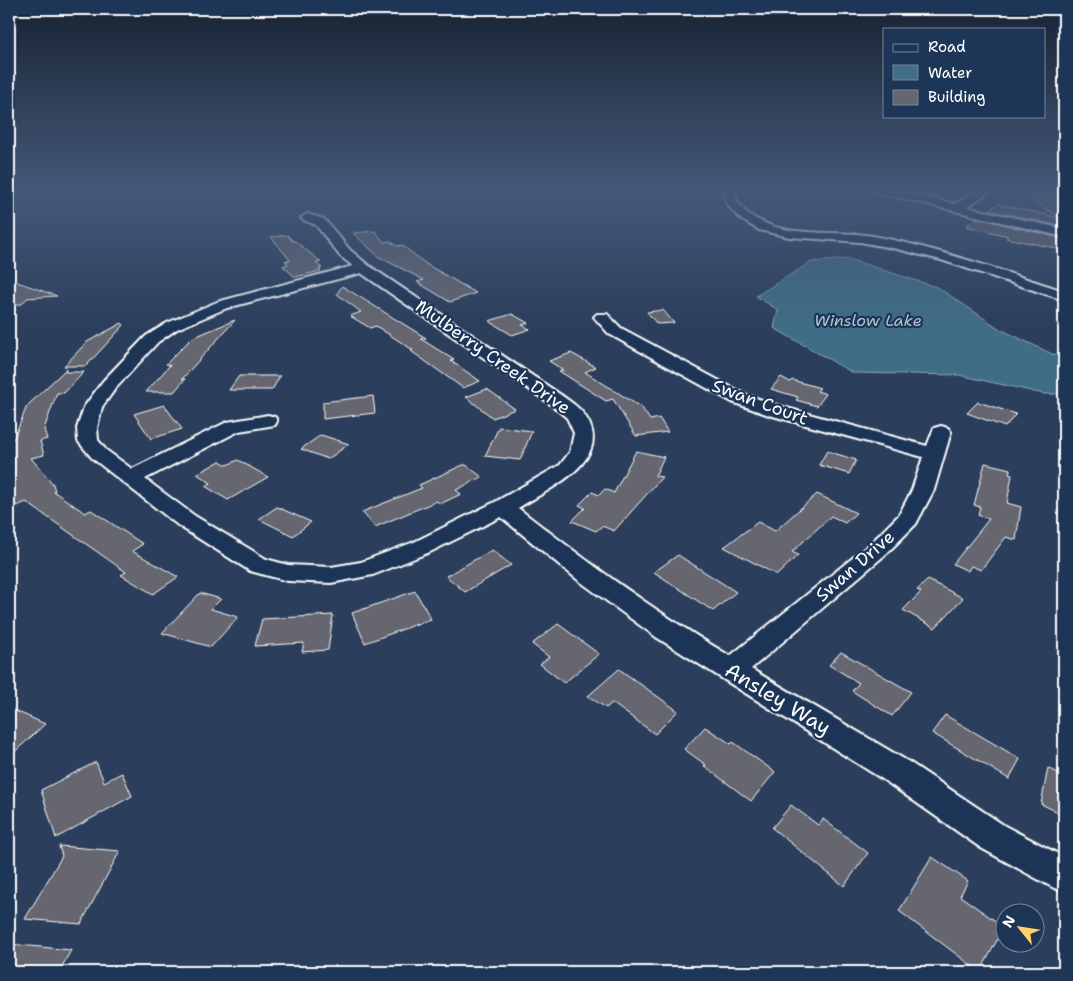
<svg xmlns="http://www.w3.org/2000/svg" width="1073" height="981" font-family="'Shantell Sans',sans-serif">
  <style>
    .water { fill: #416d86; stroke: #8da7b6 }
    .building { fill: #65666f; stroke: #fff }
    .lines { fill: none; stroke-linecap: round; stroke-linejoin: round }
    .minor-casing { stroke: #fff; stroke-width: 4 }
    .minor { fill: #1d3557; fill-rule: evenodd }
    .labels { text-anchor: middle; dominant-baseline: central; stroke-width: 4.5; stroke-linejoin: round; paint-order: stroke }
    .far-water-label { font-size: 16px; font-style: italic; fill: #b3c5cf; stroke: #1d3557 }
    .street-label { font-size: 18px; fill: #fff; stroke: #1d3557 }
    .near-street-label { font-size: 21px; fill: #fff; stroke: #1d3557 }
  </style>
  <rect width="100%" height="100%" fill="#2b3f5c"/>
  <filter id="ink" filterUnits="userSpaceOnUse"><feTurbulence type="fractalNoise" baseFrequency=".02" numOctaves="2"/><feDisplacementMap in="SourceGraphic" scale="10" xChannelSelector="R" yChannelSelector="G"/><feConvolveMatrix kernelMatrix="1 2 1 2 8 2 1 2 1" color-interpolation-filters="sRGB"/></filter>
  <g filter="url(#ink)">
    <path class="water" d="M109 190H166C149 197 120 206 104 193Z
      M849 259 939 288 1000 329 1052 354 1064 355V394H1044L959 375 853 373 774 328 778 310 756 296 811 262Z"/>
    <path class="building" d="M1018 192H1047L1064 202V227L989 210 998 204 1061 218Z
      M977 218 1064 239V250L1006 238 1008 236 966 226Z
      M375 231 384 242 390 241 397 246 402 245 426 264 476 293 450 302 417 282 424 280 379 257 353 233Z
      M287 235 293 241H295L321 262 316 263 322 268 319 269 321 271 295 277 283 266 288 264 285 261 290 260 271 237Z
      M9 279 57 296 27 298 22 304 9 305Z
      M342 286 426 338 421 339 454 360 451 361 480 381 463 388 411 351 413 350 376 326 370 328 350 316 361 312 337 294Z
      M663 310 674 323 657 324 647 312Z
      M512 314 528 323 522 325 530 329 512 335 489 321Z
      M235 320 182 379H185L174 392H146L170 365 166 364 192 338Z
      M122 323 124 325 86 366H64L87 342Z
      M571 353 596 367 585 372 642 408 650 420 659 418 668 432 636 436 613 399 606 401 559 371 563 370 549 361Z
      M66 369 65 372H84L64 393H57L44 429 47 439 40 441 44 455 31 458 53 484 55 491H53L85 513 91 510 143 544 132 551 178 577 153 594 121 575 126 572 26 502 17 506 9 496V440L14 438 27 406Z
      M239 376H280L272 390H229Z
      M781 377 790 382 792 380 820 388 817 391 826 394 817 406 796 400 798 397 771 389Z
      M487 389 515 409 493 418 466 397Z
      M373 396 375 413 323 419V402Z
      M978 402 1016 414 1005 427 967 413Z
      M164 405 182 429 151 439 134 414Z
      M499 427 532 431 520 460 485 456Z
      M321 435 349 444 328 459 301 449Z
      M636 451 664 457 655 476 662 477 614 531 602 526 596 531 572 521 585 508 579 505 592 492 599 495 605 489 614 493Z
      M827 451 856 460 849 474 819 465Z
      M238 460 268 477 228 500 205 486 211 483 197 474 220 461 227 465Z
      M985 463 1010 469 1009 474 1012 475 1007 503 1021 507 1016 540 1006 537 981 570 971 566 968 571 953 564 989 519 978 515 980 507 974 505Z
      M463 465H466L482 477 456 490 461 494 440 504 437 501 375 527 362 512 422 488 419 485Z
      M817 494 856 513 845 523 831 516 792 552 798 555 777 575 724 547 758 522 775 531Z
      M277 507 311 522 293 536 259 519Z
      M492 550 511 565 465 592 446 576Z
      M678 555 736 592 713 611 654 572Z
      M928 580 963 598 935 628 903 610 921 592 917 590Z
      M415 591 431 619 365 643 352 613Z
      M200 593 221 599 211 609 238 617 211 647 162 633Z
      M333 615 328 650 302 652 304 643 255 646 262 619Z
      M558 624 599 654 564 683 540 664 549 657 532 644Z
      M841 652 911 692 892 716 852 691 859 683 829 665Z
      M619 669 678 711 655 734 612 703 606 708 588 696Z
      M9 708 45 724 9 757Z
      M945 715 1020 759 1009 779 932 733Z
      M705 727 731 744 733 742 775 772 751 801 704 766 706 765 684 749Z
      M96 762 104 782 122 773 132 796 56 838 41 790Z
      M1048 768 1064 776V815L1041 804Z
      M791 805 818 825 823 819 868 853 844 886 772 828Z
      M59 846 120 851 81 924 25 919 62 856Z
      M932 857 968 881 960 896 1004 927 980 972 899 911Z
      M9 944 71 950 59 972H9Z"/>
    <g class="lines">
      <defs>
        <path id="minor" d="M724 190H734C736 207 752 218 767 224 800 237 839 230 873 236 938 248 1001 271 1064 291V300L941 260 897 249 860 242 789 237 759 230 742 220 732 210 726 202Z
          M875 190H895L955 204 978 190H991L967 207 1064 229V237L880 193Z
          M307 214 324 219 350 250 368 265 561 395C568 400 577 406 582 412 620 458 549 489 518 508 586 561 655 612 730 656L870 544 899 515 912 490 923 457 769 415 732 402 609 334 594 317 597 314H607L621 328 744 394 783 407 927 446 934 428 941 426 948 428 951 432 934 490 916 524 886 554 751 669 909 762 1005 826 1064 857V892L1052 887 981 848 887 782 656 637 578 580 501 517 430 552 373 575 331 583 288 581 250 571 179 526 92 458 78 441 77 428 84 407 103 381 146 336 167 323 217 302 353 266 340 256 316 225 303 220 301 218ZM361 273 549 403 567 418 574 433 570 452 560 465 495 502 414 542 361 562 331 567 288 565 266 559 195 516 145 479 239 431 275 425 277 421 275 417 268 415 227 422 132 469 106 450 98 440 97 428 102 407 115 389 158 342 177 329 227 308Z"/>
      </defs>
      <use href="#minor" class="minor-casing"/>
      <use href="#minor" class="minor"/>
    </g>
  </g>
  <linearGradient id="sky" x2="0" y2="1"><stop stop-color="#182333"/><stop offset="0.58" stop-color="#445878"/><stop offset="1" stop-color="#445878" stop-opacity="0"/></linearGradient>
  <rect width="1073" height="328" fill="url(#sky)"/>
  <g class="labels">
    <g class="far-water-label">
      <text x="868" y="320">Winslow Lake</text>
    </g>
    <g class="street-label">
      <text transform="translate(493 357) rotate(35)">Mulberry Creek Drive</text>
      <text transform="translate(760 402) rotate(20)">Swan Court</text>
      <text transform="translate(855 566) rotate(-41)">Swan Drive</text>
    </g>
    <g class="near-street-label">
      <text transform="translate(778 699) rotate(31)">Ansley Way</text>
    </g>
  </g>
  <rect width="1073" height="981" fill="none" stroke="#1d3557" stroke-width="30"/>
  <rect x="15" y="15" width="1043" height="951" fill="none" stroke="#fff" stroke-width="2" filter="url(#ink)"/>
  <rect x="883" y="28" width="162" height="90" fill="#1d3557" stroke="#77869a"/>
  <rect x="893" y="44" width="25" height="8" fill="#1d3557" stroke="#77869a"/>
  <text x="928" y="52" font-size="15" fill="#ffffff">Road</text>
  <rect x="893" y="65" width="25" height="15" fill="#416d86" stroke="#77869a"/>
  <text x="928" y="78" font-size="15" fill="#ffffff">Water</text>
  <rect x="893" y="90" width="25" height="15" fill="#65666f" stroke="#77869a"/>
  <text x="928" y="102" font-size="15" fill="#ffffff">Building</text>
  <g transform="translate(1020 928) rotate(300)"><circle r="24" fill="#1d3557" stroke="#77869a"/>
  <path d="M0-4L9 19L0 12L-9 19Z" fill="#ffd166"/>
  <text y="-8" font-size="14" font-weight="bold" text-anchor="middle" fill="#ffffff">N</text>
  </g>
</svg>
